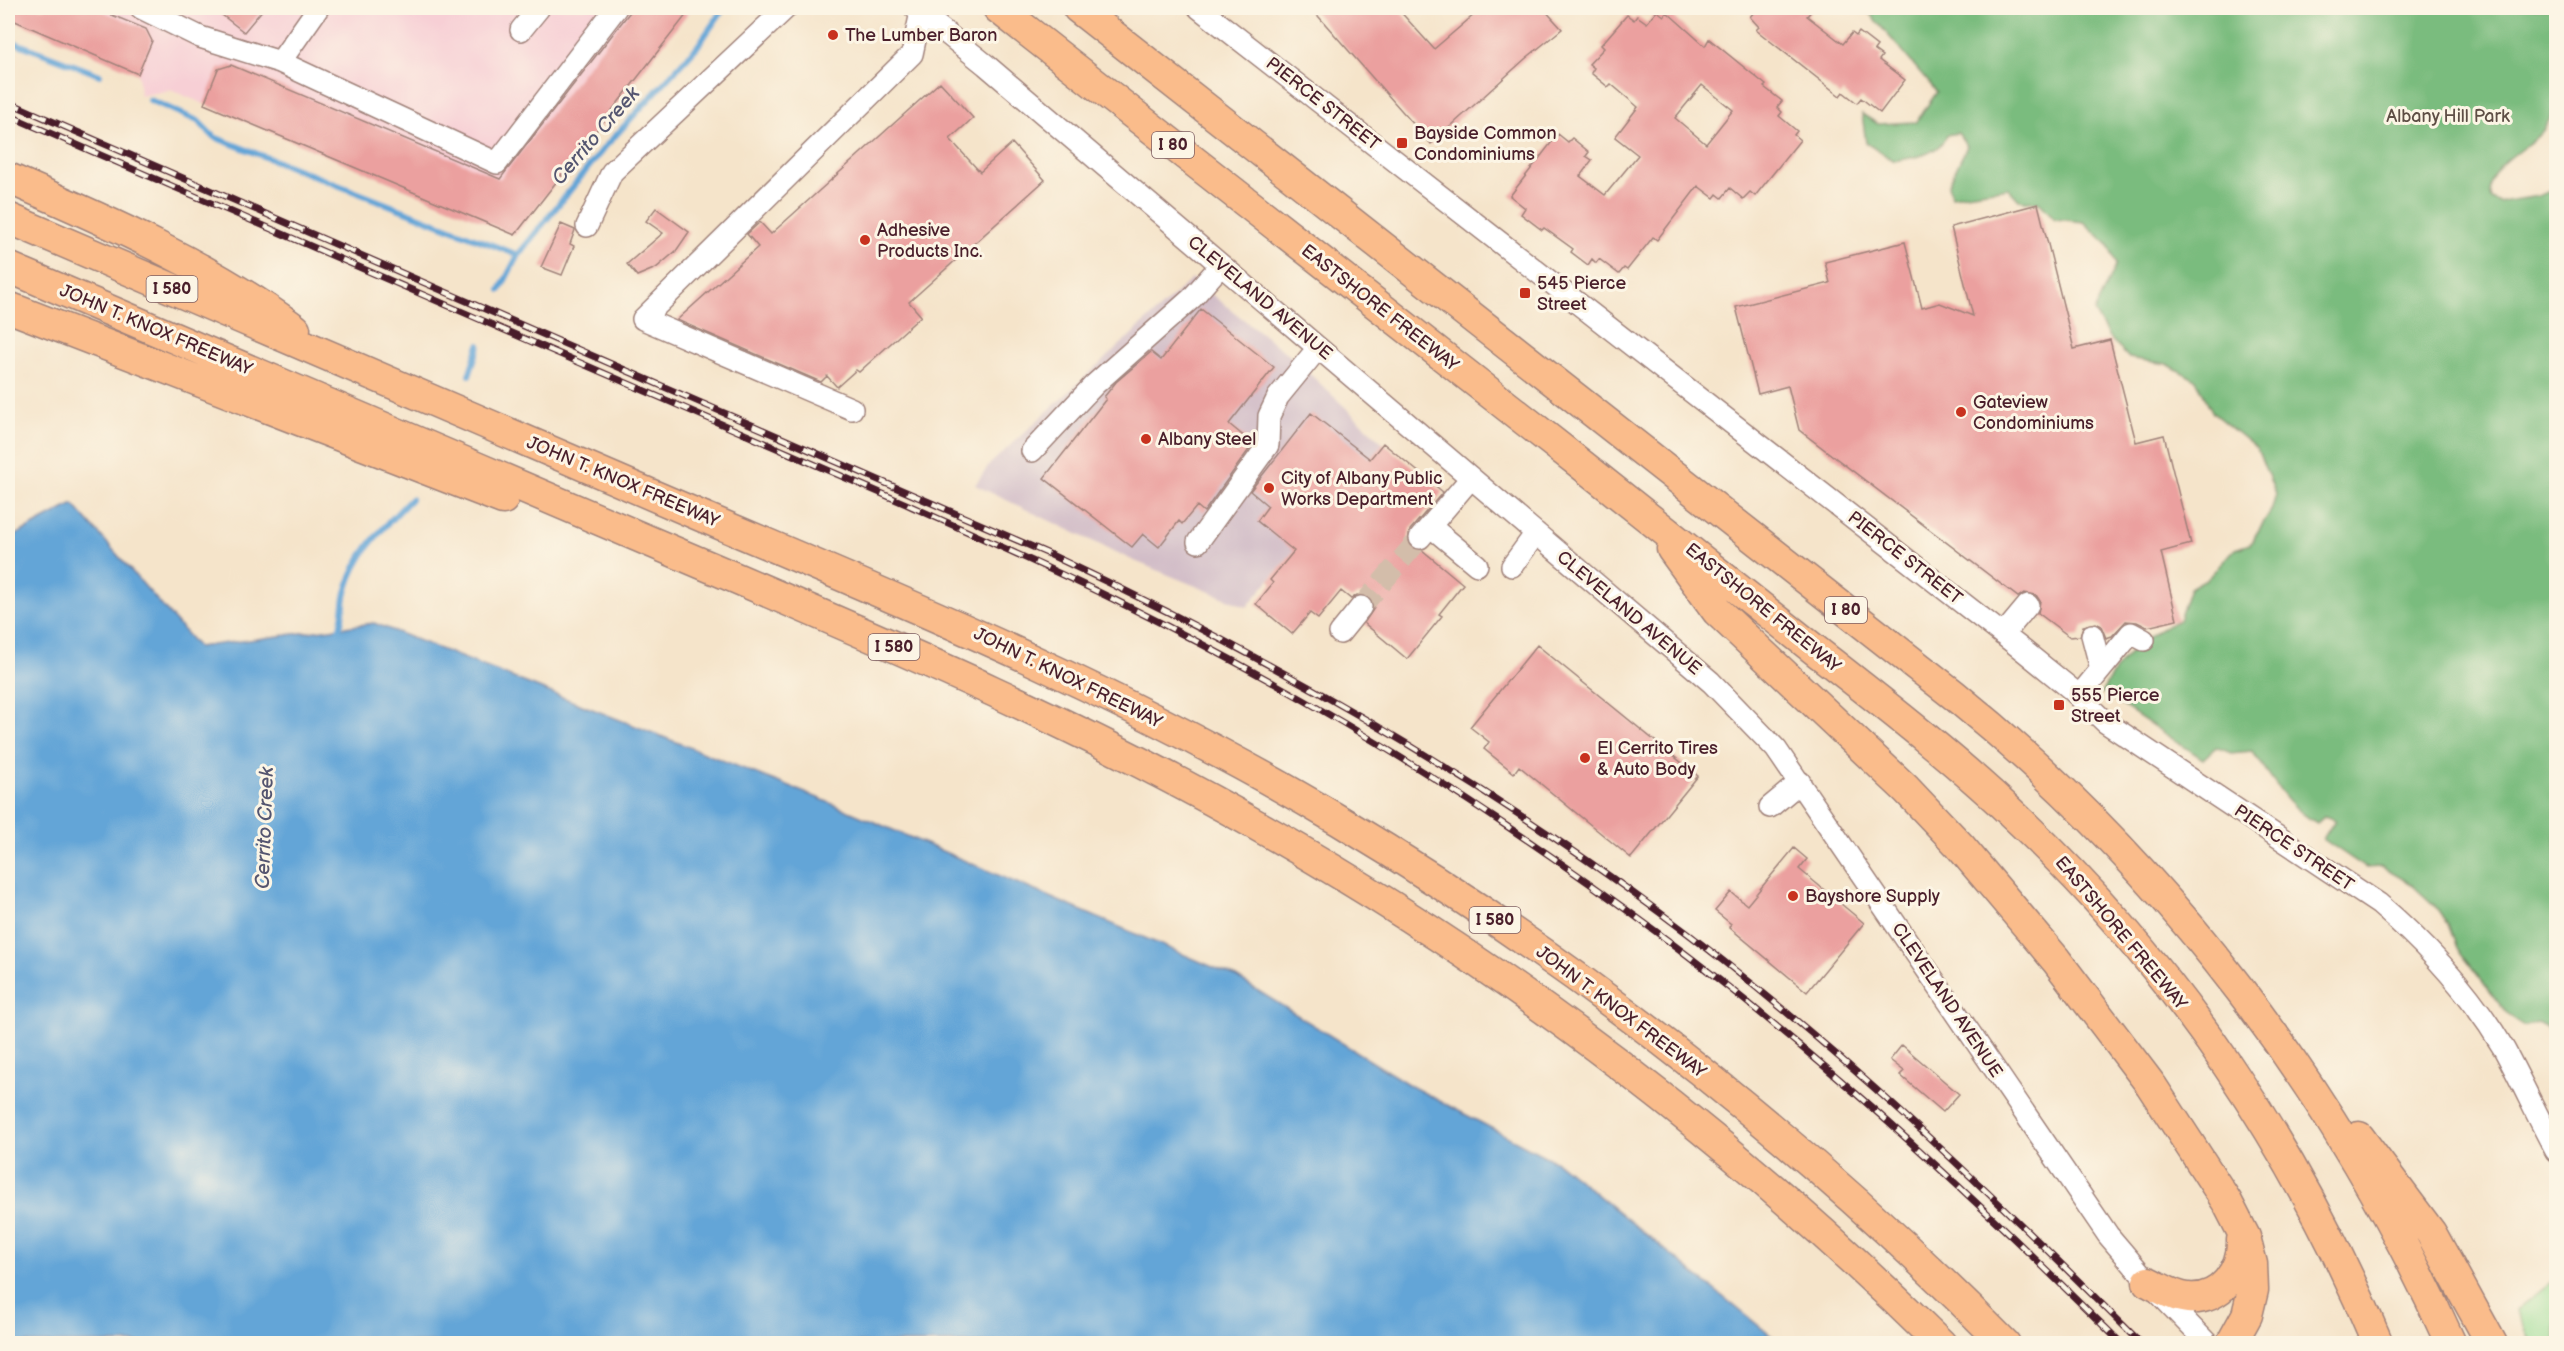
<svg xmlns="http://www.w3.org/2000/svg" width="2564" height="1351" font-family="'Balsamiq Sans',sans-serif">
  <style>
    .built { fill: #f7cfd5 }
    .industrial { fill: #d2bdc8 }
    .green { fill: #99dc94; stroke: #727e60; stroke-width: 1.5 }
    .forest { fill: #7abc7e; stroke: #626e54; stroke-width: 1.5 }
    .water { fill: #63a5d7; stroke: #566281; stroke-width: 1.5 }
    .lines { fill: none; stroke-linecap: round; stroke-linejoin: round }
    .stream { stroke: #63a5d7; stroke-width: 6 }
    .building { fill: #eba09f; fill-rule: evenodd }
    .minor-tunnel { stroke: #d3bdaa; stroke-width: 21; stroke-dasharray: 21 10; stroke-linecap: butt }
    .minor-casing { stroke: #a0827a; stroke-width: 24 }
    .highway-casing { stroke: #a0827a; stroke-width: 33 }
    .minor { stroke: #fff; stroke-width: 21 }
    .highway { stroke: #fabc8b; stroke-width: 30 }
    .rail-casing { stroke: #4a1f2b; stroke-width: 7 }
    .rail { stroke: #fcf5e5; stroke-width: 4.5; stroke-dasharray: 14; stroke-linecap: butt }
    .poi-dot { fill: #c8321e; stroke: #fcf5e5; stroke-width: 2 }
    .labels { text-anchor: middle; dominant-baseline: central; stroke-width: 6; stroke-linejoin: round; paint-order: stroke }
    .shield { fill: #fcf5e5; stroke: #7f5f63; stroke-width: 1.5 }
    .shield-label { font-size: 16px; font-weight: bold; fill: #4a1f2b }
    .poi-label { font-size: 18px; fill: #4a1f2b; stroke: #fcf5e5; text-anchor: start }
    .street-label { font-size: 18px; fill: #4a1f2b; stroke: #fcf5e5 }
    .park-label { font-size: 18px; fill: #5e4e45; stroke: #fcf5e5 }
    .water-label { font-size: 20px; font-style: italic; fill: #545570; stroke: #fcf5e5 }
  </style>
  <rect width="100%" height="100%" fill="#fcf5e5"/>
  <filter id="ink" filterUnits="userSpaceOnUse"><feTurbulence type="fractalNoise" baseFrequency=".0167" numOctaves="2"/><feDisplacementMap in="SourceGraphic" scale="12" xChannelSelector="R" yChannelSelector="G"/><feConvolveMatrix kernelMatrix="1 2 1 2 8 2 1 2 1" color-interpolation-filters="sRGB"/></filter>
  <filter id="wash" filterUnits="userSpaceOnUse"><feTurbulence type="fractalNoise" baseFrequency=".008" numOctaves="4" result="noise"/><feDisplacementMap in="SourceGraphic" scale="24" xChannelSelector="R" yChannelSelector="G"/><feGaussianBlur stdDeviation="1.35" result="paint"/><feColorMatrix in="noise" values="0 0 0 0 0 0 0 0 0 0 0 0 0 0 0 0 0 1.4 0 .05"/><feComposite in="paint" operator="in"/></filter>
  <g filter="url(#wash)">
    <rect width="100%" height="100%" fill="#f5e4ca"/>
    <path class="built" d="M8 8H692L515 235 171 90 140 96 138 74 8 18Z"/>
    <path class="industrial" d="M1192 279 1294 359 1383 443 1247 607 1132 560 975 485 990 464Z"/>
    <path class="green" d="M2556 1278V1343H2532L2516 1310Z"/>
    <path class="forest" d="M1865 8H2556C2556 41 2564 98 2546 126 2532 150 2480 164 2491 199L2499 203C2520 196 2540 202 2556 185V1087L2550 1073 2551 1048 2548 1029 2538 1023 2525 1026 2507 1014 2457 948 2448 924 2435 906 2410 883 2382 867 2366 868 2323 839 2335 820 2325 816 2317 823C2287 807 2272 777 2252 751L2231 753 2216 747 2203 759 2102 692C2119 658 2144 635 2179 620L2190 588 2208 578 2235 549 2250 544 2272 509 2276 494 2257 449 2213 413 2196 380 2167 364 2129 358 2109 337 2094 312 2116 264 2108 245 2084 222 2055 219 2040 203 2019 200 2008 188 1952 196 1948 186 1967 146 1958 133 1947 135C1937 156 1915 157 1894 161L1866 143 1862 114 1878 124 1916 122 1937 92Z"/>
    <path class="water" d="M73 504 198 647 374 623 823 800 1236 977 1411 1086 1558 1163 1780 1343H8V539Z"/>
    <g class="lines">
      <path class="stream" d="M8 40 100 75
        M150 100 198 121 214 137 518 255
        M500 290 518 255 604 148 697 47 724 8
        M469 375 479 345
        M337 634C345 620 342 603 347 589 357 552 385 526 411 499"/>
    </g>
    <g id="blocks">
      <path class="building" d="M8 8H95L146 29 152 41 138 74 8 18Z
        M213 8H264L244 32Z
        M633 8H678L687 14 515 235 204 104 218 69 231 65 500 179Z
        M1311 8H1397L1434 49 1482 8H1543L1562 29 1525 59 1431 144Z
        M1757 8H1814L1807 16 1843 44 1852 33 1856 36 1859 32 1877 46 1874 50 1882 56 1879 60 1905 80 1880 113 1861 98 1857 103 1843 92 1840 96 1756 30 1759 27 1750 17Z
        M1657 11 1664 16 1667 12 1705 46 1709 39 1766 85 1764 87 1782 101 1777 107 1782 112 1779 116 1797 131 1794 135 1800 140 1755 196 1750 192 1743 199 1730 188 1722 198 1717 194 1714 198 1698 186 1657 240 1653 237 1627 270 1624 268 1619 274 1599 259 1596 263 1592 259 1588 265 1571 252 1573 249 1544 228 1542 230 1521 214 1525 208 1510 196 1558 134 1568 142 1572 138 1589 152 1586 156 1592 160 1580 176 1605 195 1638 155 1615 137 1638 107 1611 84 1608 87 1591 73 1594 68 1589 64 1604 48 1601 45 1627 15 1634 20 1637 16 1647 23ZM1702 85 1733 110 1706 144 1675 118Z
        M940 82 973 118 950 139 980 172 1012 143 1045 180 909 302 921 316 859 372 856 370 837 387 827 376 821 382 677 320 758 247 747 234 760 222 771 234Z
        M2038 204 2074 349 2110 340 2136 442 2164 435 2191 544 2161 552 2177 620 2147 627 2137 622 2126 621 2112 636 2106 638 2101 626 2095 623 2083 626 2080 636 2070 637 2038 613 2040 601 2036 595 2024 593 2018 597 1799 430 1788 386 1758 394 1736 307 1830 283 1825 262 1905 242 1922 308 1940 303 1973 316 1951 227Z
        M656 208 689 232 676 251 656 268 637 276 627 264 663 233 646 221Z
        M561 224 575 230 570 244 574 246 562 275 541 267Z
        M1201 309 1274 367 1229 424 1253 444 1204 512 1197 506 1182 524 1179 521 1159 547 1143 534 1132 547 1044 478 1106 399 1104 397 1116 382 1151 352 1161 360Z
        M1311 413 1370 459 1383 443 1443 492 1410 530 1408 542 1412 548 1422 550 1463 584 1439 614 1442 616 1407 659 1364 623 1374 608 1373 602 1364 595H1357L1351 599 1341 591 1318 619 1310 613 1292 634 1256 604 1273 583 1270 580 1294 551 1257 521 1268 506 1250 491Z
        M1537 645 1698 776 1631 858 1519 766 1514 773 1484 749 1489 742 1470 727Z
        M1794 848 1807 859 1799 869 1864 923 1807 992 1729 927 1731 924 1715 911 1731 892 1747 905Z
        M1902 1045 1959 1094 1943 1112 1900 1075 1904 1071 1890 1060Z"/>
    </g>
  </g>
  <g filter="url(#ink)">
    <use href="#blocks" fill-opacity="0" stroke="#a0827a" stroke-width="1.5"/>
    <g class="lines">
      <path class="minor-tunnel" d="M1361 607 1420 538"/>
      <defs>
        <path id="minor" d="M141 8 200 37 280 62 497 163 616 8
          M915 8 986 65 1711 682 1776 749 2108 1235 2148 1282 2208 1344
          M1199 8 2024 651 2071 689 2105 722 2379 904C2428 946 2471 993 2504 1049 2522 1082 2538 1118 2556 1151
          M521 30 539 8
          M280 62 318 8
          M587 226 612 172 786 8
          M852 409 643 319 912 54 921 12
          M1032 451 1094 385 1192 298 1221 265
          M1430 526 1477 565
          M1420 538 1471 478
          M1198 542 1268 445 1269 416 1278 397 1318 348
          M1512 566 1536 533
          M1340 633 1361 607
          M2003 635 2028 605
          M2092 635 2101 669
          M2079 696 2131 633 2144 640
          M1770 807 1800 782"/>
        <path id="highway" d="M998 8C1193 160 1387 313 1582 465 1662 528 1741 591 1820 654 1889 708 1959 762 2022 823 2175 968 2297 1149 2378 1344
          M1078 8 1954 695C2167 867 2339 1094 2451 1344
          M8 178C107 221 208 265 295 329
          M8 218C239 318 470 417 701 516 919 608 1137 699 1340 821 1583 967 1806 1143 2005 1344
          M8 267C231 362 454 457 677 553 876 638 1077 722 1265 830 1513 971 1738 1144 1941 1344
          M8 307 503 499
          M1672 549 1717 611 1906 789 1960 846 2056 960 2151 1085 2227 1202 2245 1237 2252 1264 2253 1290 2247 1315 2231 1344
          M2359 1137 2431 1233 2492 1344
          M2148 1282C2161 1288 2174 1297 2188 1298 2221 1301 2243 1270 2242 1240"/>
      </defs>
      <use href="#minor" class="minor-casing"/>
      <use href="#highway" class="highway-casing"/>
      <use href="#minor" class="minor"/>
      <use href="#highway" class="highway"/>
      <defs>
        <path id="rail" d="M8 102 1049 554C1266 656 1467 770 1659 912 1834 1041 1989 1191 2142 1344
          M8 115 906 504C977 536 1048 567 1117 601 1253 668 1386 744 1511 829 1604 892 1695 958 1781 1030 1900 1128 2012 1235 2122 1344"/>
      </defs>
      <use href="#rail" class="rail-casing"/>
      <use href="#rail" class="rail"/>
    </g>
  </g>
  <g class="poi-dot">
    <circle cx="833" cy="35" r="6"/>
    <rect x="1396" y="137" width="12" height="12" rx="3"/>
    <circle cx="865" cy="240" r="6"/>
    <rect x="1519" y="287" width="12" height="12" rx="3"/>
    <circle cx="1961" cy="412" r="6"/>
    <circle cx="1146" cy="439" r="6"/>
    <circle cx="1269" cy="488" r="6"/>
    <rect x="2053" y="699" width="12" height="12" rx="3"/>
    <circle cx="1585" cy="758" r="6"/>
    <circle cx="1793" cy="896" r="6"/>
  </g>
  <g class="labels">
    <g class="shield">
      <rect x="1152" y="132" width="42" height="26" rx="4.5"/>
      <rect x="146.5" y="276" width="51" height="26" rx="4.5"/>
      <rect x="1825" y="597" width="42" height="26" rx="4.5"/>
      <rect x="868.5" y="634" width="51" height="26" rx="4.5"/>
      <rect x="1469.5" y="907" width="51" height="26" rx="4.5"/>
    </g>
    <g class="shield-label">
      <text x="1173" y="145">I 80</text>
      <text x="172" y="289">I 580</text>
      <text x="1846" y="610">I 80</text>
      <text x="894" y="647">I 580</text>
      <text x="1495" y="920">I 580</text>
    </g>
    <g class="poi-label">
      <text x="845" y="35">The Lumber Baron</text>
      <text x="1414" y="133">Bayside Common<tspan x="1414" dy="21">Condominiums</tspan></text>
      <text x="877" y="230">Adhesive<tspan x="877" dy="21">Products Inc.</tspan></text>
      <text x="1537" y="283">545 Pierce<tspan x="1537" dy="21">Street</tspan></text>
      <text x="1973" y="402">Gateview<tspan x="1973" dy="21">Condominiums</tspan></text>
      <text x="1158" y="439">Albany Steel</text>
      <text x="1281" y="478">City of Albany Public<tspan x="1281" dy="21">Works Department</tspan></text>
      <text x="2071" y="695">555 Pierce<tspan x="2071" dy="21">Street</tspan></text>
      <text x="1597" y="748">El Cerrito Tires<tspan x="1597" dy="21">&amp; Auto Body</tspan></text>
      <text x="1805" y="896">Bayshore Supply</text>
    </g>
    <g class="street-label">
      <text transform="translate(1323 104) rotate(38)">PIERCE STREET</text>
      <text transform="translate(1260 298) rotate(40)">CLEVELAND AVENUE</text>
      <text transform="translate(1380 308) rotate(38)">EASTSHORE FREEWAY</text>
      <text transform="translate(156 330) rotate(23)">JOHN T. KNOX FREEWAY</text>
      <text transform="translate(623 482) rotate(23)">JOHN T. KNOX FREEWAY</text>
      <text transform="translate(1905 558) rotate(38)">PIERCE STREET</text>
      <text transform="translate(1763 608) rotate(39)">EASTSHORE FREEWAY</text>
      <text transform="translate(1629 613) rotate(40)">CLEVELAND AVENUE</text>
      <text transform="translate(1068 678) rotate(26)">JOHN T. KNOX FREEWAY</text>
      <text transform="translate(2294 848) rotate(34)">PIERCE STREET</text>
      <text transform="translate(2121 933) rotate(50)">EASTSHORE FREEWAY</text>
      <text transform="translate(1947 1000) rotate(56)">CLEVELAND AVENUE</text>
      <text transform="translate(1621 1012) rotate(37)">JOHN T. KNOX FREEWAY</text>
    </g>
    <g class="park-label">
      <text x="2448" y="116">Albany Hill Park</text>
    </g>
    <g class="water-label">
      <text transform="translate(596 136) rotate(-49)">Cerrito Creek</text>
      <text transform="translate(265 828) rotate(-88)">Cerrito Creek</text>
    </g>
  </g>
  <rect width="2564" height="1351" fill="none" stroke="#fcf5e5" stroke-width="30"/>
</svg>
